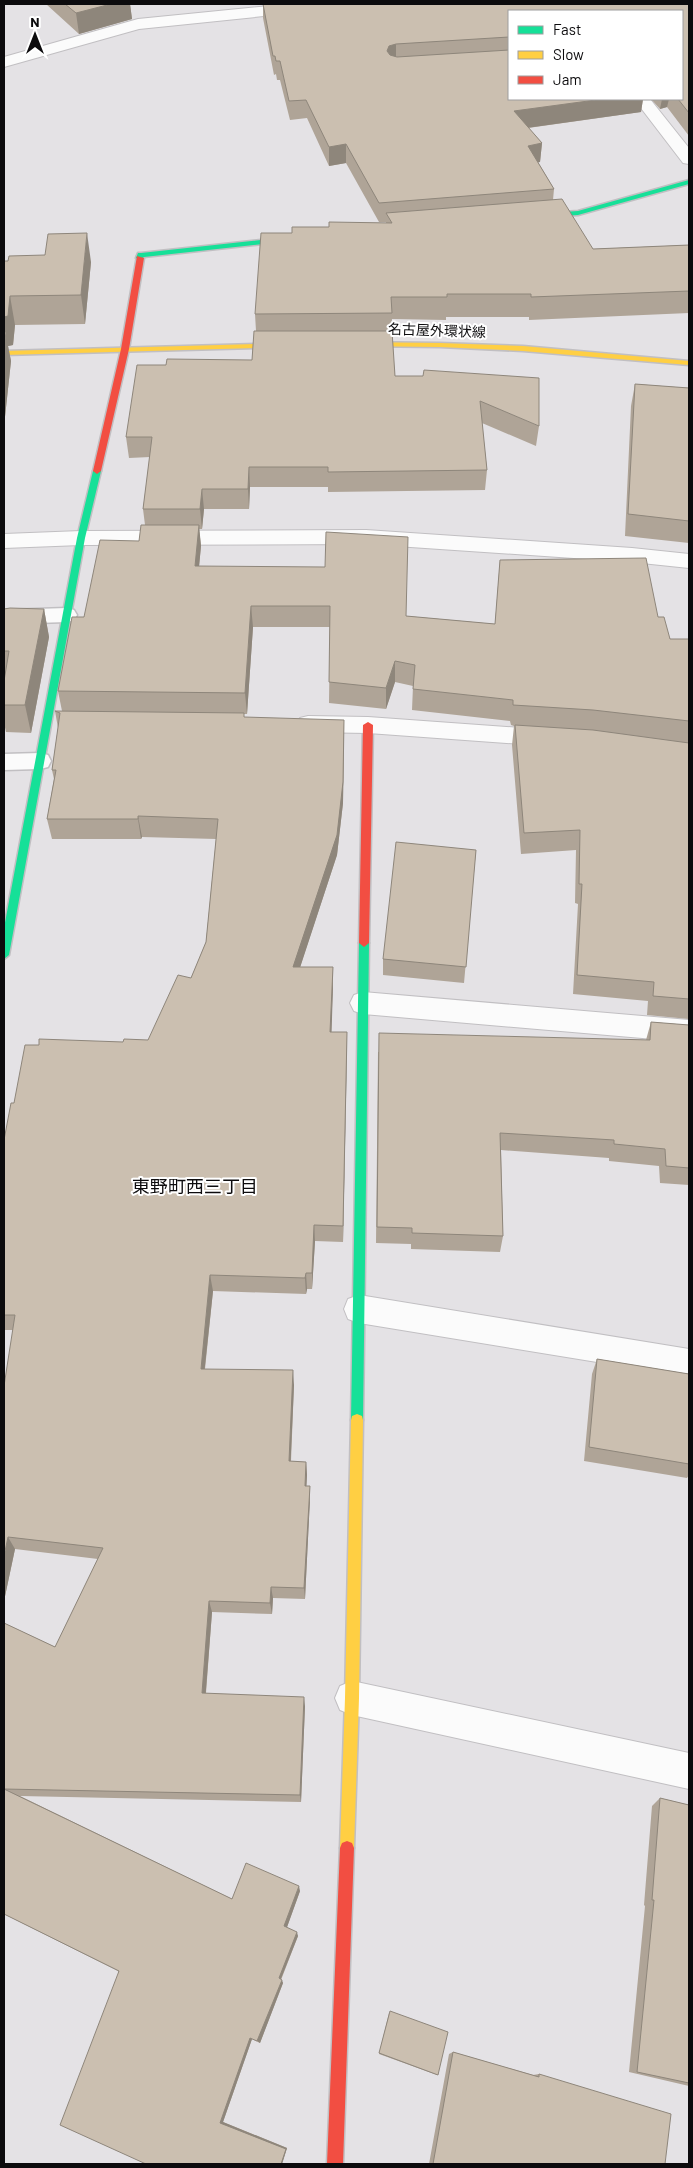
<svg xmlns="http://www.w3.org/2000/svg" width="693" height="2168" font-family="Barlow,'Noto Sans JP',sans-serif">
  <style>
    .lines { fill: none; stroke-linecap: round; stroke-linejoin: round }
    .lane-casing { stroke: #c1bfc2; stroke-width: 3 }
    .street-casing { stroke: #c1bfc2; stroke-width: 2 }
    .fast-casing { stroke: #c1bfc2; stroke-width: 3 }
    .slow-casing { stroke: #c1bfc2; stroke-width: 3 }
    .jam-casing { stroke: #c1bfc2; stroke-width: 3 }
    .lane { fill: #fbfbfb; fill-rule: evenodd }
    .street { fill: #fbfbfb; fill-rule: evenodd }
    .fast { fill: #16e098; fill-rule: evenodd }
    .slow { fill: #ffcf43; fill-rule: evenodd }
    .jam { fill: #f24e42; fill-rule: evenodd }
    .wall { fill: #afa497 }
    .shaded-wall { fill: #8e867b }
    .building { fill: #cbbfb0; stroke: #8e867b }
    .labels { text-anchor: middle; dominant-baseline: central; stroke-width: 4; stroke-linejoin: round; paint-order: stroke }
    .far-street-label { font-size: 14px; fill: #0c0b0d; stroke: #fff }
    .neighbourhood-label { font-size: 18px; fill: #0c0b0d; stroke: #fff }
  </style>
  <rect width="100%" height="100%" fill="#e4e2e5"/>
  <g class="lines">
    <defs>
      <path id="lane" d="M67 608 74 610 77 615 74 620 67 622 4 624V610Z
        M40 753 48 755 51 761 48 767 40 769 4 770V754Z"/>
      <path id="street" d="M290 4H340L337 7 332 9 139 29 4 67V57L138 19Z
        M634 99H650L689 148V164L683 163Z
        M366 530 632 548 689 554V568L632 562 366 544 81 545 4 548V534L81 531Z
        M308 716 368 717 550 730 558 732 562 738 558 744 550 746 368 733 308 732 300 730 296 724 300 718Z
        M363 992 689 1020V1042L363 1014 354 1011 350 1003 354 995Z
        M359 1295 689 1349V1377L359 1323 348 1319 344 1309 348 1299Z
        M352 1681 689 1753V1789L352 1715 340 1710 335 1698 340 1686Z"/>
      <path id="fast" d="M689 180V184L578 215 534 218 530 216 534 214 578 211Z
        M297 236 301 238 300 240 144 257 140 260 136 258 138 253H141Z
        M97 468 101 471 85 538 9 955 4 959V928L77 538 93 471Z
        M364 939 369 943 363 1420 362 1424 357 1426 352 1424 351 1420 359 943Z"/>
      <path id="slow" d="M354 342 440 343 523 346 689 361V365L523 351 440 347 357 346 353 344Z
        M291 343H294V347L4 355V351Z
        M357 1414 362 1416 363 1420 359 1698 354 1848 352 1853 347 1855 342 1853 340 1848 345 1698 351 1420 352 1416Z"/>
      <path id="jam" d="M137 256 144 258 129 349 101 471 97 474 93 471 121 349Z
        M368 722 373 725 369 943 364 947 359 943 363 725Z
        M347 1841 352 1843 354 1848 343 2164H327L340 1848 342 1843Z"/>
    </defs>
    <use href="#lane" class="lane-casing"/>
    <use href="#street" class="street-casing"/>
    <use href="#fast" class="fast-casing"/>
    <use href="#slow" class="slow-casing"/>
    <use href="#jam" class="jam-casing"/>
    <use href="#lane" class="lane"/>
    <use href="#street" class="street"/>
    <use href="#fast" class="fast"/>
    <use href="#slow" class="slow"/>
    <use href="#jam" class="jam"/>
  </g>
  <path class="wall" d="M46 4H130L132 19 79 34Z
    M261 4H689V136L667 107 660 109 651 99H682V11H509V99H643L641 112 528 128 542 143 540 162H538L554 189 553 200 593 249 689 245V313L529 320V317H446V320L392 319 391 331 395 376H423L539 426 536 446 482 423 487 470 485 490 328 492V487H250L249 509H204L202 529H199L201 546 199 566 406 616 495 624 500 560 658 617 670 639H689V1019L647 1015 648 1001 573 994 578 904 575 903 576 850 521 854 512 745 514 726 511 725 510 721 412 710 413 686 395 682 386 709 329 703 330 627H253L247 714H244V717L344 740 343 803 337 855 300 967H333V986L331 1032H347L343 1242 315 1241 312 1289H307L306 1294 213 1291 205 1369 294 1385 291 1461 306 1462 307 1475 306 1486H310V1498L305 1599 273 1598 272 1614 212 1612 206 1693 305 1706 301 1802 20 1796 232 1899 300 1891 287 1927 298 1936 281 1980 283 1983 260 2043 252 2039 223 2122 287 2148 282 2164H146L118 1971 4 1914V1623L55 1647 98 1559 15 1549 4 1601 13 1330H4V1140L14 1103 39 1045 123 1042 148 1040 191 978 206 942 216 839 142 837 141 839H52L47 819 54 779 52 770 58 728 55 711H62L58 691 84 617 139 541 145 525 143 509 150 457 129 458 126 437 166 365 252 360 256 331 255 314 292 233 329 227 386 223V222H379L346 163 329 166 307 118 290 120 280 80H277L276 74 274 75 263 18V5H261Z
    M4 261 91 262 85 324 15 325 13 345 8 346 11 361 4 426Z
    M635 384 689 388V543L625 536 631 406Z
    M4 609H44L49 637 31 733 6 732 4 723Z
    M476 850 464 983 383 975V959Z
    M651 1022 689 1025V1185L660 1183 659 1166 609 1161V1158L501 1150 503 1236 500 1252 411 1249V1244L376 1243 378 1052 646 1040Z
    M597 1359 689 1374V1475L687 1478 584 1461 592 1374Z
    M660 1798 689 1805V2086L629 2072 645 1906 644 1905 652 1806Z
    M389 2013 438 2075H437L379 2054Z
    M453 2052 533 2075 539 2074 665 2164H429L449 2054Z"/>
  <path class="shaded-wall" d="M111 4H130L132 19 79 34 76 13Z
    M396 44V62L387 51 389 46Z
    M603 99H643L641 112 512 130 514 111Z
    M662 99H669L667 107 660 109Z
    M542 143 540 162 526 165 528 146Z
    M346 144V163L329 166V147Z
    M87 233 91 262 85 324 81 295Z
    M10 296 15 325 13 345 8 346 11 361 4 426V317Z
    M249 467 250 487 249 509 248 489Z
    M202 489 204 509 202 529 200 509Z
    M199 525 201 546 197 588 195 566Z
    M251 606 253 627 247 714 245 693Z
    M44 609 49 637 31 733 25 705Z
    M395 661V682L386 709V688Z
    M344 720 343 803 337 855 294 986 293 967Z
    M138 816 142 837 141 839 138 819Z
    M333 967V986L331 1051 330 1032Z
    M347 1032V1051L343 1242V1226Z
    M314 1225 315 1241 312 1289V1273Z
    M306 1273 307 1289 306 1294 305 1278Z
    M210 1275 213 1291 203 1384 201 1369Z
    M293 1370 294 1385 290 1474 289 1461Z
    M306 1462 307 1475 306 1498 305 1486Z
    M310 1486V1498L305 1599 304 1588Z
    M8 1537 15 1549 4 1601V1556Z
    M271 1587 273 1598 272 1614 270 1603Z
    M209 1601 212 1612 205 1702 202 1693Z
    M304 1697 305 1706 301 1802 300 1795Z
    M299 1886 300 1891 286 1930 284 1926Z
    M297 1932 298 1936 280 1981 279 1978Z
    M282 1980 283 1983 260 2043 257 2041Z
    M250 2038 252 2039 223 2122 287 2148 282 2164H281L220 2123Z"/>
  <path class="building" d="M65 4H111L76 13Z
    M263 4H689V113L678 99H682V11H509V37L396 44 389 46 387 51 390 55 397 57 509 50V99H603L514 111 542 143 528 146 554 189 379 203 346 144 329 147 306 100 289 101 280 61H276L275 56H273Z
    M562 199 593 249 689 245V291L531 297V294H447V297H391L392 313 255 314 261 233H292V227H329V222L392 223 386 213Z
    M87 233 81 295 10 296 8 316 4 317V261H8L9 256 45 255 48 234Z
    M254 331H392L395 376H423L424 370 539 378V426L480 401 487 470 328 472V467H249L248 489H202L200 509H143L152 437H126L137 365H166L167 359 252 360Z
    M4 332H6L4 348Z
    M635 384 689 388V521L628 514Z
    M141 525H199L195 566 325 567 326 532 408 537 406 616 495 624 500 560 646 558 658 617H664L670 639H689V721L593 710 513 705V700L413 689 415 665 395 661 386 688 329 682 330 606H251L245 693 58 691 72 617H84L100 540 139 541Z
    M10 608 44 609 25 705H4V681L9 651H4V609Z
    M55 711 244 713V717L344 720 343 782 337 835 293 967H333L330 1032H347L343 1226 314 1225 312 1273H306L305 1278 210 1275 201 1369 293 1370 289 1461 306 1462 305 1486H310L304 1588 271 1587 270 1603 209 1601 202 1693 304 1697 300 1795 4 1789 232 1899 246 1863 299 1886 284 1926 297 1932 279 1978 282 1980 257 2041 250 2038 220 2123 286 2149 281 2164H146L60 2125 119 1971 4 1914V1623L55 1647 103 1548 8 1537 4 1556V1386L15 1315H4V1140L11 1103H14L25 1045H39V1039L123 1042 124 1039 148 1040 178 975 191 978 206 942 218 819 138 816V819H47L56 770H52L60 713Z
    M515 725 593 730 689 743V999L653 996 654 982 577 975 582 884H579L580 830 524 833Z
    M396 842 476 850 466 967 383 959Z
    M651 1022 689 1025V1168L666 1166 665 1149 614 1144V1140L500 1133 503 1236 412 1233V1228L377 1227 379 1033 650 1040Z
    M597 1359 689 1374V1464L589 1447Z
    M660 1798 689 1805V2083L637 2072 654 1900H652Z
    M390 2011 448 2032 438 2075 379 2053Z
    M453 2052 539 2077V2074L671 2114 665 2164H433Z"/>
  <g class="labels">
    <g class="far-street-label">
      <text transform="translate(437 330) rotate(2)">名古屋外環状線</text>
    </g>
    <g class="neighbourhood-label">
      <text x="195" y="1186">東野町西三丁目</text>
    </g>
  </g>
  <rect width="693" height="2168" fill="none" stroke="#0c0b0d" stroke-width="10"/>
  <rect x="508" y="10" width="175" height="90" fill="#ffffff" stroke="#9e9d9e"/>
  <rect x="518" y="26" width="25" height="8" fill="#16e098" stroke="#9e9d9e"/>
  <text x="553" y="35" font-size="15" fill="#0c0b0d">Fast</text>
  <rect x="518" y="51" width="25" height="8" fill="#ffcf43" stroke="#9e9d9e"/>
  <text x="553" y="60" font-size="15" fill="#0c0b0d">Slow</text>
  <rect x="518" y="76" width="25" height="8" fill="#f24e42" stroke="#9e9d9e"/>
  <text x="553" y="85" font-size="15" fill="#0c0b0d">Jam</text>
  <g transform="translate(35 35)" stroke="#ffffff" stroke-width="4" paint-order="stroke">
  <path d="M0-4L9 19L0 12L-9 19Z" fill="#0c0b0d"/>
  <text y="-8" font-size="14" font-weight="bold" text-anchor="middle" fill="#0c0b0d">N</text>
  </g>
</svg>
